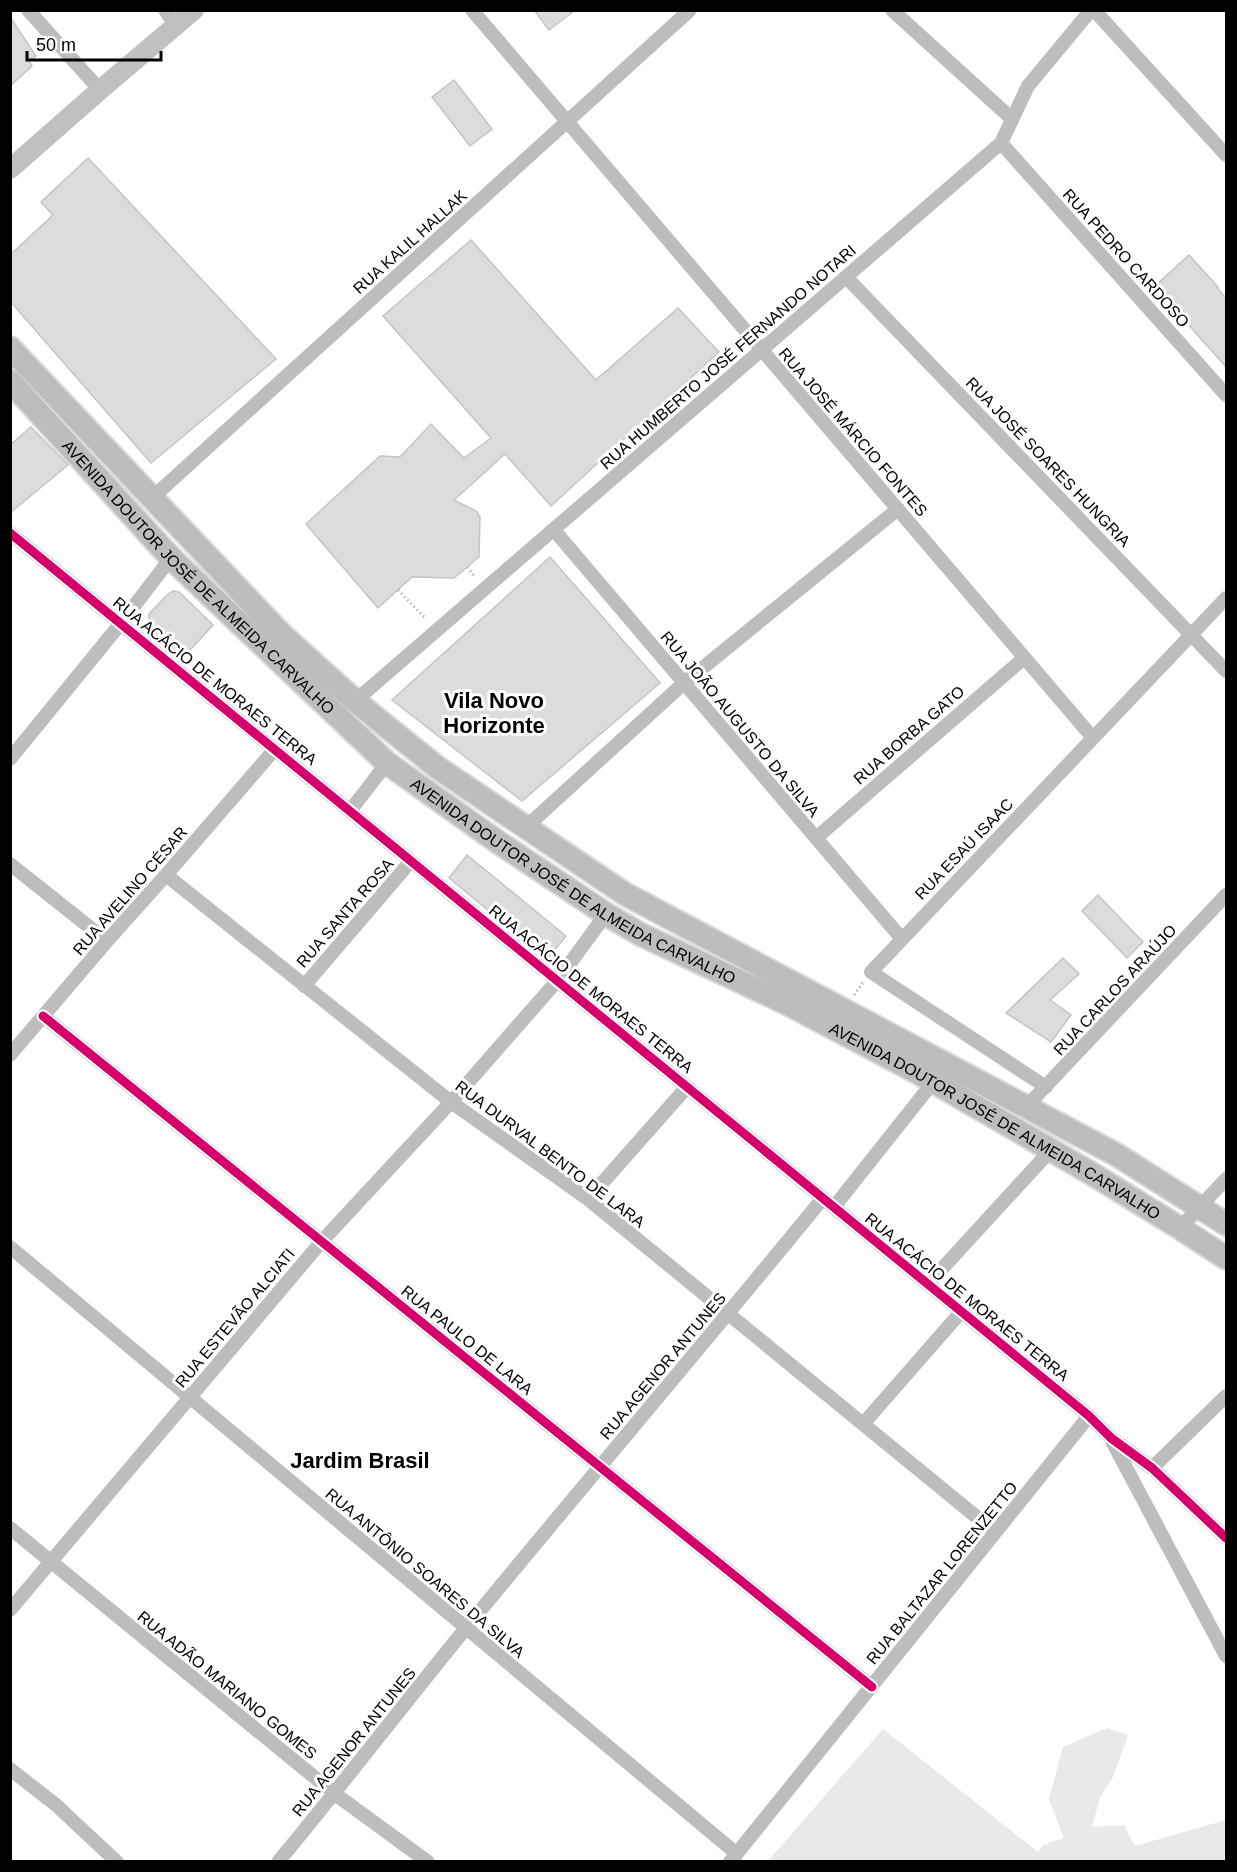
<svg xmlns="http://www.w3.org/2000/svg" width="1237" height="1872" font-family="Arial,sans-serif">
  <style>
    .green { fill: #e9e9e9 }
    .building { fill: #dcdcdc; stroke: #c4c4c4; stroke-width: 1.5 }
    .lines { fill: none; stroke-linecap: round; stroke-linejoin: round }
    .primary-casing { stroke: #dbdbdb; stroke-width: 26 }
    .path { stroke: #b8b8b8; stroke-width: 3; stroke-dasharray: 1.5 3; stroke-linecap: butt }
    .street { stroke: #bdbdbd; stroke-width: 14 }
    .secondary { stroke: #c0c0c0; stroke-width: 20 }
    .primary { stroke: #bdbdbd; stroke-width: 22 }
    .cycleway-casing { stroke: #fff; stroke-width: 13 }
    .cycleway { stroke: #d6006c; stroke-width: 9 }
    .labels { text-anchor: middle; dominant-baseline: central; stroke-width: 6; stroke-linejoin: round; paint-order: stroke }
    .street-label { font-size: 16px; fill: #000; stroke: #fff }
    .district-label { font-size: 22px; font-weight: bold; fill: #000; stroke: #fff }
  </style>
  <rect width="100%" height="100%" fill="#fff"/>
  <path class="green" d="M1107 1728 1128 1735 1113 1777 1100 1797 1092 1827 1124 1825 1135 1846 1226 1820V1861H768L883 1729 1038 1852 1043 1845 1064 1838 1049 1799 1063 1747Z"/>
  <path class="building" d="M534 10H575L549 30Z
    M10 17 36 56 29 61 32 66 10 86Z
    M454 80 492 129 470 146 432 97Z
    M88 158 276 359 151 463 10 301V255L53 215 41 202Z
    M471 240 596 380 678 308 719 352 551 506 505 454 454 500 476 511 480 517 479 557 454 578 412 577 378 608 306 524 380 456 400 457 431 424 464 458 491 438 383 316Z
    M1189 255 1218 287 1217 288 1227 299V368L1187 323 1191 320 1158 283Z
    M31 427 68 465 10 513V445Z
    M550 557 660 683 522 801 392 700Z
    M173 591 179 592 213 625 182 659 151 628 149 622V614L167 595Z
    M467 855 566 936 547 959 449 878Z
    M1098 895 1143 942 1127 958 1082 911Z
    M1063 958 1079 974 1050 1000 1071 1015 1051 1042 1006 1013Z"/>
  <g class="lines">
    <defs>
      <g id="primary">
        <path d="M10 348 281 634 355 701 438 768 625 894 1117 1155 1226 1224"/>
        <path id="s1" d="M10 381 171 558 387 763 495 840 606 914 640 934 788 1004 915 1071 1089 1172 1180 1228 1226 1258"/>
      </g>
    </defs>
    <use href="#primary" class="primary-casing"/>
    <path class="path" d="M467 567 475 577
      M398 590 426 619
      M854 995 863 983"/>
    <path class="street" d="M28 10 100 90
      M165 10 176 26
      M472 10 1093 738
      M892 10 1012 119
      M1094 10 1226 155
      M1001 143 1226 395
      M846 277 1226 671
      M152 498 690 10
      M554 530 902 939
      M10 533 1089 1416 1111 1438 1152 1468 1226 1538
      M355 701 1001 143 1028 86 1091 10
      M10 759 121 623 171 558
      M350 811 387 763
      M525 828 684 683 898 509
      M816 838 1024 658
      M10 864 107 941
      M166 875 451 1102 588 1199 995 1532
      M304 986 411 861
      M43 1016 872 1687
      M10 1055 107 941 166 875 275 749
      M1046 1087 871 972 1226 598
      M1026 1107 1226 895
      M588 1199 687 1087
      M834 1207 934 1081
      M1180 1228 1226 1179
      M10 1247 737 1854
      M928 1284 1050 1151
      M863 1424 961 1312
      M1112 1441 1226 1656
      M1152 1468 1226 1396
      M10 1528 335 1794 428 1862
      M10 1610 322 1241 451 1102 557 981 606 914
      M10 1769 56 1805 117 1862
      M278 1862C342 1785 403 1705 466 1628 584 1484 705 1343 823 1198
      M730 1862 1089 1416"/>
    <path class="secondary" d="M10 169 100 90 194 10"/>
    <use href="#primary" class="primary"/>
    <defs>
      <path id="cycleway" d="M10 533 1089 1416 1111 1438 1152 1468 1226 1538
        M43 1016 872 1687"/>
    </defs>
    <use href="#cycleway" class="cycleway-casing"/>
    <use href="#cycleway" class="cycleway"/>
  </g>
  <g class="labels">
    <g class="street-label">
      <text transform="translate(410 242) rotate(-42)">RUA KALIL HALLAK</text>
      <text transform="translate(1126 258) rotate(48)">RUA PEDRO CARDOSO</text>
      <text transform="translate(728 357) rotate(-41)">RUA HUMBERTO JOSÉ FERNANDO NOTARI</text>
      <text transform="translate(853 432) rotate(49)">RUA JOSÉ MÁRCIO FONTES</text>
      <text transform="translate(1048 462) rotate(46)">RUA JOSÉ SOARES HUNGRIA</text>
      <text stroke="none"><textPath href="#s1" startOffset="272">AVENIDA DOUTOR JOSÉ DE ALMEIDA CARVALHO</textPath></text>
      <text transform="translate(215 681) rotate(39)">RUA ACÁCIO DE MORAES TERRA</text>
      <text transform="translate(740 724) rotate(50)">RUA JOÃO AUGUSTO DA SILVA</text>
      <text transform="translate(909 735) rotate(-41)">RUA BORBA GATO</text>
      <text transform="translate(964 849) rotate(-46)">RUA ESAÚ ISAAC</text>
      <text stroke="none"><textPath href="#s1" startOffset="758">AVENIDA DOUTOR JOSÉ DE ALMEIDA CARVALHO</textPath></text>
      <text transform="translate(130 891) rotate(-49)">RUA AVELINO CÉSAR</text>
      <text transform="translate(345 913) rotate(-49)">RUA SANTA ROSA</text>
      <text transform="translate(591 989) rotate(39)">RUA ACÁCIO DE MORAES TERRA</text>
      <text transform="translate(1115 990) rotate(-47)">RUA CARLOS ARAÚJO</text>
      <text stroke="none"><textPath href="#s1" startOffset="1244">AVENIDA DOUTOR JOSÉ DE ALMEIDA CARVALHO</textPath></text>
      <text transform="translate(550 1154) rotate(37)">RUA DURVAL BENTO DE LARA</text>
      <text transform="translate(967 1297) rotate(39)">RUA ACÁCIO DE MORAES TERRA</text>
      <text transform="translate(235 1318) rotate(-50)">RUA ESTEVÃO ALCIATI</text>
      <text transform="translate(467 1340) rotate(39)">RUA PAULO DE LARA</text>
      <text transform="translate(663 1366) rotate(-50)">RUA AGENOR ANTUNES</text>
      <text transform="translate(425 1573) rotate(40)">RUA ANTÔNIO SOARES DA SILVA</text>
      <text transform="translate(942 1573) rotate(-51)">RUA BALTAZAR LORENZETTO</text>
      <text transform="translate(227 1685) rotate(39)">RUA ADÃO MARIANO GOMES</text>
      <text transform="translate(354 1742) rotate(-51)">RUA AGENOR ANTUNES</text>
    </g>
    <g class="district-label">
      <text x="494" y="700">Vila Novo<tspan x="494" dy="25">Horizonte</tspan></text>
      <text x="360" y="1460">Jardim Brasil</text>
    </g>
  </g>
  <rect width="1237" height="1872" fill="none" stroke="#000000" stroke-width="24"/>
  <path d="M27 51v9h134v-9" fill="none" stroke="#000000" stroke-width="3"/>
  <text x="36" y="51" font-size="18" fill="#000000" stroke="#ffffff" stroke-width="4.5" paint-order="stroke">50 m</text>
</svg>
